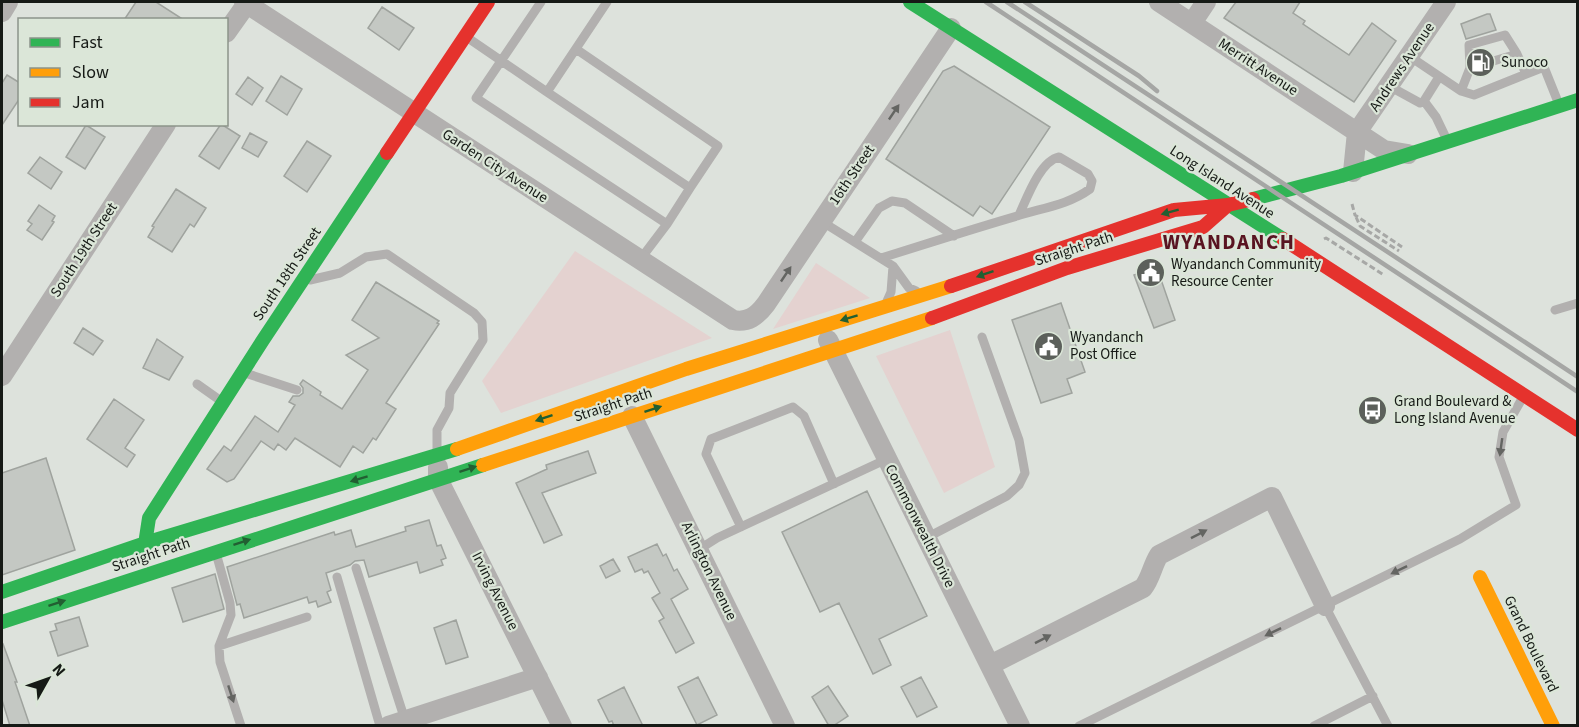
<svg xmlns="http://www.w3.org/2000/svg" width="1579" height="727" font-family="'Source Sans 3',sans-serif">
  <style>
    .green { fill: #e4d2d0 }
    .building { fill: #c4c8c3; stroke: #9fa39e; stroke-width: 1.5 }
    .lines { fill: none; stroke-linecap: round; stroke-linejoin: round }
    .path { stroke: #a7a8a6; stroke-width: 3; stroke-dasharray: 6 3; stroke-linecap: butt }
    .lane { stroke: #b2b0af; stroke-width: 9 }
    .street { stroke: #b2b0af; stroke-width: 20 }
    .fast { stroke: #30b455; stroke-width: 14 }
    .slow { stroke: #ff9f0a; stroke-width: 14 }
    .jam { stroke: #e5322d; stroke-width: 14 }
    .rail { stroke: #a5a6a4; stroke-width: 4.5 }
    .oneway { fill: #646562 }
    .oneway2 { fill: #225f32 }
    .labels { text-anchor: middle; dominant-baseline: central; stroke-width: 4.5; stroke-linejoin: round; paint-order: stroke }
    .poi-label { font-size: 15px; fill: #161a16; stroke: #dbe6d8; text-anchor: start }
    .street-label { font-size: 15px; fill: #161a16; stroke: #dbe6d8 }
    .district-label { font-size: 21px; font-weight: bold; letter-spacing: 1.5px; fill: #591421; stroke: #dbe6d8 }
  </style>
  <rect width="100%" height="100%" fill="#dde2dc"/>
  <path class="green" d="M575 251 712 338 501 413 482 381Z
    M816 263 870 298 773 329Z
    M950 330 995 467 944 493 876 356Z"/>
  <path class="building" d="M136 2H156L184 20H124Z
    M1236 2H1300L1293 13 1305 21 1303 24 1349 55 1372 23 1396 41 1354 102 1224 18Z
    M382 7 414 28 399 50 368 28Z
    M1487 14H1490L1496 30 1466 39 1461 24Z
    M954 66 1050 127 992 214 980 206 973 216 886 159 943 71Z
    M7 75 20 83V98L2 125V83Z
    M281 76 302 89 287 115 266 101Z
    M248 77 263 88 252 105 236 94Z
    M221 124 240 136 219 169 199 156Z
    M86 125 105 137 85 169 66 157Z
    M250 133 267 142 258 157 242 148Z
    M307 141 331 156 307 192 284 176Z
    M40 157 62 172 51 189 28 173Z
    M176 189 206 208 194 227 190 224 172 252 148 237 154 227 152 226Z
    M39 205 55 216 52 221 54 222 42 240 27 230 32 224 28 221Z
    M1157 268 1175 320 1154 328 1134 275Z
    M376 282 439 321 437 323 439 324 386 403 396 409 376 440 373 438 363 453 353 446 340 467 295 438 286 450 278 444 274 450 261 441 234 479 227 482 207 469 224 446 231 451 255 416 278 432 295 405 289 402 293 396H299L303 393V388L300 384 303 380 321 392 320 395 342 409 368 370 346 355 379 338 352 320Z
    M1061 303 1085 372 1067 379 1072 393 1041 403 1012 320Z
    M83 328 103 341 93 355 74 343Z
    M157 339 183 357 169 380 143 368Z
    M114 399 144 420 125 448 135 455 127 467 87 439Z
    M588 451 596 473 542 493 562 535 544 543 516 483 547 469 546 465Z
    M46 458 75 550 2 575V473Z
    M867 491 927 616 879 639 891 665 873 674 839 603 820 612 782 532Z
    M429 520 437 546 441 545 446 558 441 560 443 565 420 573 417 562 369 577 364 560 355 561 350 565 326 573 331 590 327 592 331 602 318 607 316 601 309 603 307 597 244 618 240 604 237 605 227 567 334 532 335 535 351 530 356 547 406 531 405 527Z
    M657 544 663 556 666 554 674 571 677 569 688 589 671 599 694 643 676 653 659 621 664 618 652 598 660 593 648 571 644 573 642 569 635 572 628 557Z
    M613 559 620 571 606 578 600 566Z
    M215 574 224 609 183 622 172 588Z
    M79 617 88 646 58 656 50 632 57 630 55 624Z
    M456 620 468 657 446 664 434 628Z
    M3 644 17 682H15L30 726H10L2 700V645Z
    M698 677 717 715 697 725 678 687Z
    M921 677 937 707 917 717 901 687Z
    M828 686 848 716 833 726H829L812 697Z
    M624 687 643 726H614L612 721 609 722 598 700Z"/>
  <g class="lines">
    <path class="path" d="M1352 204 1355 215 1402 247
      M1356 217 1360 226 1399 251
      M1324 239 1326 238 1384 275"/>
    <path class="lane" d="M541 2 476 98 667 224
      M468 38 547 92 607 2
      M576 49 718 146 690 188
      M1409 56 1461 91 1474 95 1544 67 1558 102
      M1470 68 1469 45 1505 35 1517 54
      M1389 86 1420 103 1424 101
      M1461 91 1470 68 1517 54 1526 74
      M547 92 690 188 667 224 639 261
      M1424 101 1436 117 1447 140
      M1424 101 1439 77
      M821 221 893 266 909 288 916 291
      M855 242 879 208 892 201 905 203 954 236
      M881 258C926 244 972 229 1017 216 1042 208 1068 205 1090 189L1092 181 1088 174 1059 157C1040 161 1027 198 1019 215
      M310 280 340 273 366 257 387 254 474 313 482 322 483 340 450 393 449 408 437 430V453
      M887 301 891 292 893 266
      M1555 310 1578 303
      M245 373 297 390
      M197 384 221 401
      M741 527 706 454 711 439 793 407 804 416 834 484
      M926 538 1007 496 1019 485 1025 473 1019 440 982 337
      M698 550 717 538 887 459
      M216 553 230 603 231 615 219 646 220 662 241 726
      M356 568 405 720
      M337 577 380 726
      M1325 606 1388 726
      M219 646 307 617
      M1079 726 1460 539 1516 505 1499 457 1503 432 1523 397
      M1314 726 1373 696"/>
    <path class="street" d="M244 2 733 320C748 323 757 316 766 304L951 28
      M1159 2 1384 150 1408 154
      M2 12 8 2
      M1192 23 1206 2
      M226 33 248 2
      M1353 172 1357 132 1446 2
      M828 340 1020 726
      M2 376 166 124
      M632 416 785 726
      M438 467V479L562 726
      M990 665 1143 588C1151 578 1152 566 1159 555L1272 497 1325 606
      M388 726 538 677"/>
    <path class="fast" d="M910 2 1283 239
      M1253 199 1341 176 1578 100
      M143 557 149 518 263 340 387 153
      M2 592 145 543 457 449
      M2 622 483 465"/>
    <path class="slow" d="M457 449 686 369 951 286
      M483 465 932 318
      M1480 577 1553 726"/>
    <path class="jam" d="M387 153 488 2
      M1283 239 1578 430
      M951 286 1174 210 1228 205 1253 199
      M932 318 1067 268 1203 227 1228 205"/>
    <path class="rail" d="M986 2 1578 392
      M1007 2 1578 377
      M1025 2 1139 76 1157 91"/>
  </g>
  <defs><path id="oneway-solid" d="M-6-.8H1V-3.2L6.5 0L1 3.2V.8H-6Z" transform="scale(1.5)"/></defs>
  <g class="oneway">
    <use href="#oneway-solid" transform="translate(894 112) rotate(-56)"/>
    <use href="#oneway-solid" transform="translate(786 274) rotate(-56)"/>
    <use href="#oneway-solid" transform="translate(1501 447) rotate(98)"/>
    <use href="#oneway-solid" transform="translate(1199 534) rotate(-27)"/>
    <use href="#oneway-solid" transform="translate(1399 570) rotate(154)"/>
    <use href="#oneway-solid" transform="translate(1273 632) rotate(154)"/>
    <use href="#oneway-solid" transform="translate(1043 639) rotate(-27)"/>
    <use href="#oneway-solid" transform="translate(231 694) rotate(72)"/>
  </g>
  <g class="oneway2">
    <use href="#oneway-solid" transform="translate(1170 212) rotate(165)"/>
    <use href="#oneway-solid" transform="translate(985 274) rotate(161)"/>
    <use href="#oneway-solid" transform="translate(849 318) rotate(163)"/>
    <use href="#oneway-solid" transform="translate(653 409) rotate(-18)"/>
    <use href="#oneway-solid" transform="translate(544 418) rotate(161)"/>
    <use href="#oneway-solid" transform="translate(468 469) rotate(-18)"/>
    <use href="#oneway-solid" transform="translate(359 479) rotate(163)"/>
    <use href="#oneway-solid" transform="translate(242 542) rotate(-18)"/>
    <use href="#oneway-solid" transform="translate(57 603) rotate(-18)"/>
  </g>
  <defs>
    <symbol id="fuel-disc" viewBox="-11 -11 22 22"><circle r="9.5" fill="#5c605b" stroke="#dbe6d8"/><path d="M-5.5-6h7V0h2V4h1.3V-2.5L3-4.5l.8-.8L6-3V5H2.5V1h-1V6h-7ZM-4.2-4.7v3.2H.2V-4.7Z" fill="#fff"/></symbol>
    <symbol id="civic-disc" viewBox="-11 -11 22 22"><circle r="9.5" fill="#5c605b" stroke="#dbe6d8"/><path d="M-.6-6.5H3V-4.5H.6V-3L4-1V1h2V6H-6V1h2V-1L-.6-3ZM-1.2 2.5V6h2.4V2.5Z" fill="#fff"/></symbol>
    <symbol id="bus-disc" viewBox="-11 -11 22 22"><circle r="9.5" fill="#5c605b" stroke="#dbe6d8"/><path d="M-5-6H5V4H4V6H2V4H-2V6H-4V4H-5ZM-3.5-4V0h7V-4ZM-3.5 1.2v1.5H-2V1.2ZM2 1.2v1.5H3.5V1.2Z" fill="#fff"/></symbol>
  </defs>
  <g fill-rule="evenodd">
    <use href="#fuel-disc" x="1464" y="46" width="33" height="33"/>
    <use href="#civic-disc" x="1134" y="256" width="33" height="33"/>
    <use href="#civic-disc" x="1032" y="330" width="33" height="33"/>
    <use href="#bus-disc" x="1356" y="394" width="33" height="33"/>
  </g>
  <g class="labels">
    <g class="poi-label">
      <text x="1501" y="62">Sunoco</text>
      <text x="1171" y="264">Wyandanch Community<tspan x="1171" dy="17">Resource Center</tspan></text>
      <text x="1070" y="337">Wyandanch<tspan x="1070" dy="17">Post Office</tspan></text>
      <text x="1394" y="401">Grand Boulevard &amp;<tspan x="1394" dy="17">Long Island Avenue</tspan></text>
    </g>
    <g class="street-label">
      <text transform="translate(1258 67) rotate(33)">Merritt Avenue</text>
      <text transform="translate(1402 67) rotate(-56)">Andrews Avenue</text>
      <text transform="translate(495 166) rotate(33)">Garden City Avenue</text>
      <text transform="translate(852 175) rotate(-56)">16th Street</text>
      <text transform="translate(1222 182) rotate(33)">Long Island Avenue</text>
      <text transform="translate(1074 249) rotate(-18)">Straight Path</text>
      <text transform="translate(84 250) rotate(-57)">South 19th Street</text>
      <text transform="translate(287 274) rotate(-56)">South 18th Street</text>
      <text transform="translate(613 405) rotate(-18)">Straight Path</text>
      <text transform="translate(920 526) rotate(63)">Commonwealth Drive</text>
      <text transform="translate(151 555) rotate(-18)">Straight Path</text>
      <text transform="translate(709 571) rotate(64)">Arlington Avenue</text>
      <text transform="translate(495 591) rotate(63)">Irving Avenue</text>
      <text transform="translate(1531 644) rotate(64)">Grand Boulevard</text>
    </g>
    <g class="district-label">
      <text x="1229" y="242">WYANDANCH</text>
    </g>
  </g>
  <rect width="1579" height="727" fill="none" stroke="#161a16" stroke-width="6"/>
  <rect x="18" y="18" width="210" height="108" fill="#dbe6d8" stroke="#8c948a" stroke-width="1.5"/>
  <rect x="30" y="38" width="30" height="9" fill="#30b455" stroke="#8c948a" stroke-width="1.5"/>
  <text x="72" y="48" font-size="18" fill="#161a16">Fast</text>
  <rect x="30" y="68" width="30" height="9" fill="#ff9f0a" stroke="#8c948a" stroke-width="1.5"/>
  <text x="72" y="78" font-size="18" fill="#161a16">Slow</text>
  <rect x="30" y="98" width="30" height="9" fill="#e5322d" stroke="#8c948a" stroke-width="1.5"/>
  <text x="72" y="108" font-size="18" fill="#161a16">Jam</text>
  <g transform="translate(48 679) rotate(50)" stroke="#dbe6d8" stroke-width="4.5" paint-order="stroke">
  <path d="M0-4.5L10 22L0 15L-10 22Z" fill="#161a16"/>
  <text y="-9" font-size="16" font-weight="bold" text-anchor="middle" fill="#161a16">N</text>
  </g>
</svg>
